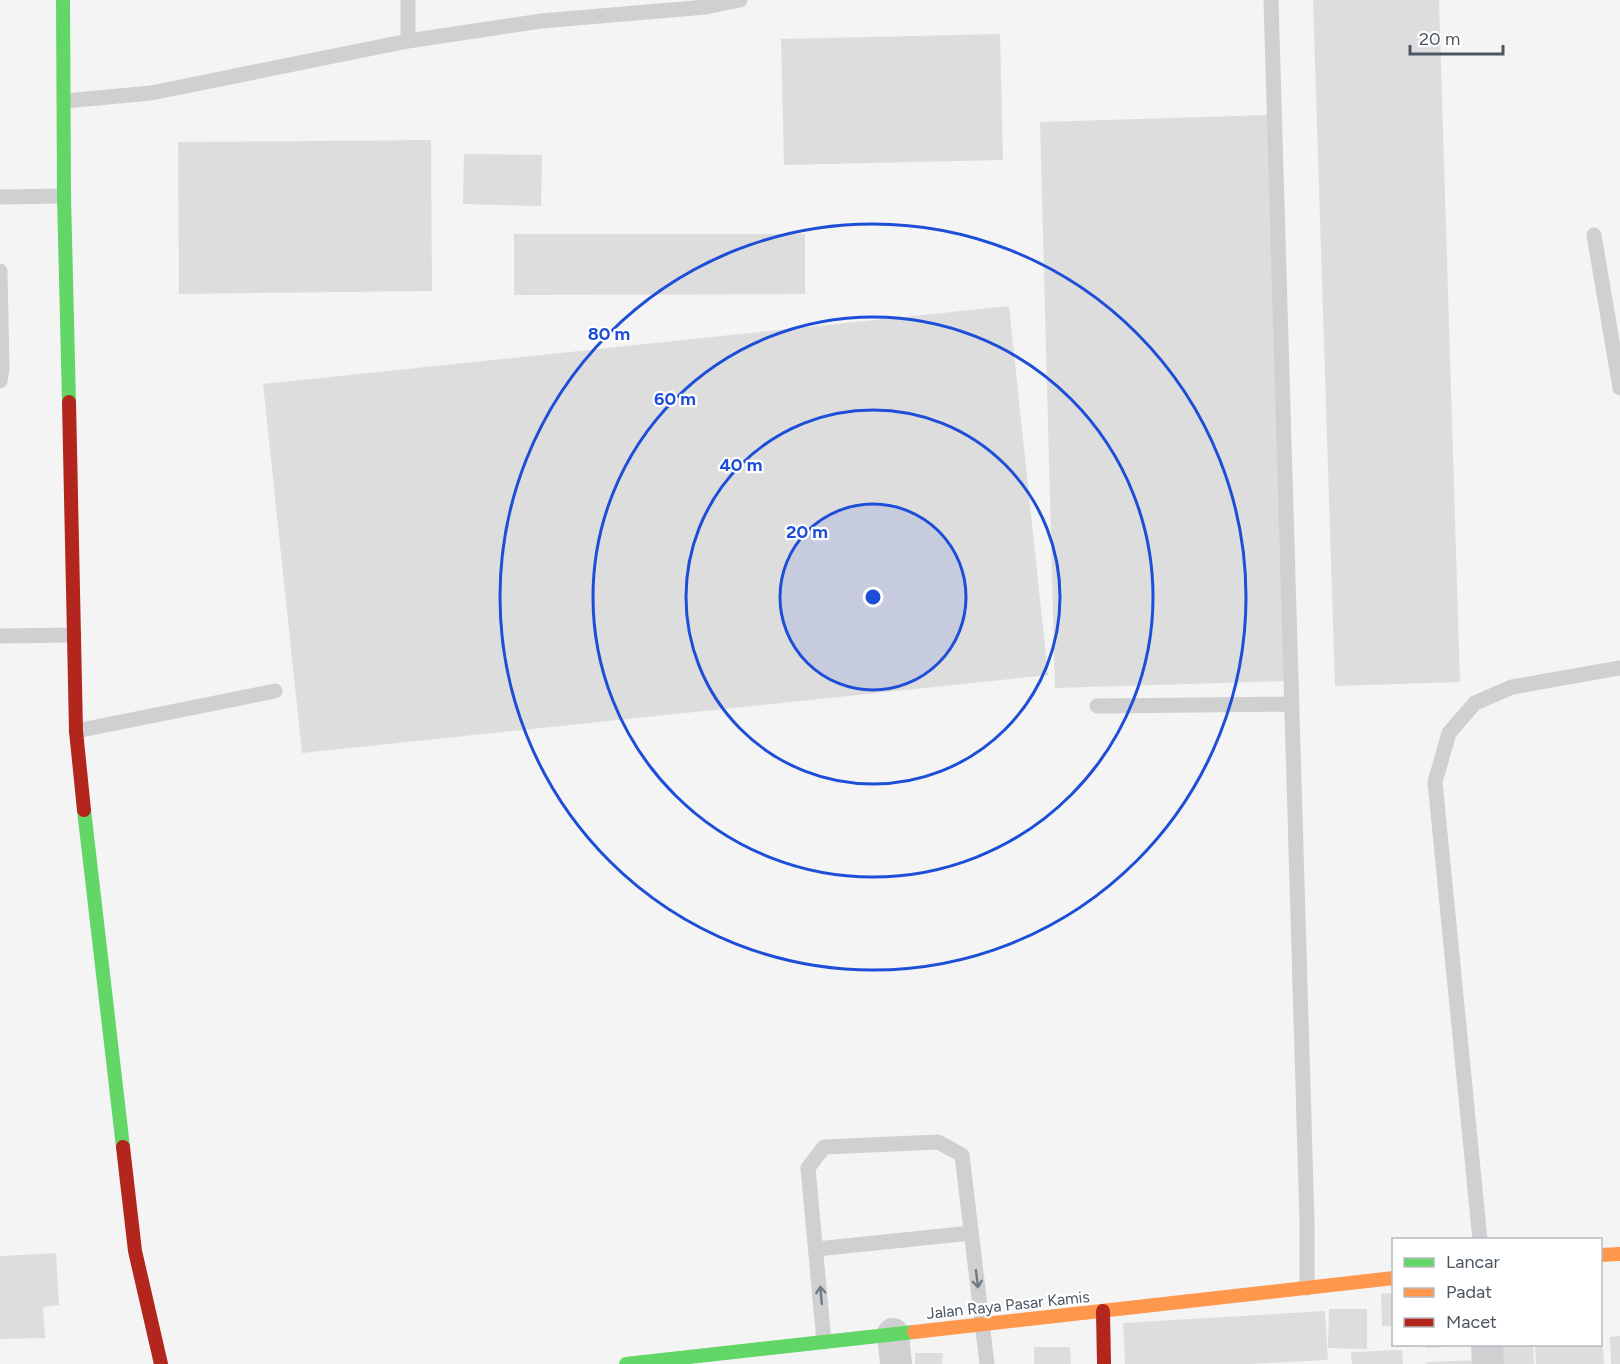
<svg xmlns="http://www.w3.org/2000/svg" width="1620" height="1364" font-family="Figtree,sans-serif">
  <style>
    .building { fill: #ddddde }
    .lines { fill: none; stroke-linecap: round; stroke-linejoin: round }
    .lane { stroke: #ced0d2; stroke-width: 15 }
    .street { stroke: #ced0d2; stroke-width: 32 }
    .fast { stroke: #63d668; stroke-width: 14 }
    .slow { stroke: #ff974d; stroke-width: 14 }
    .jam { stroke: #b3261e; stroke-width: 14 }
    .oneway { stroke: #727b83 }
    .ring { fill: none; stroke: #1d4ed8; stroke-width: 3 }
    .labels { text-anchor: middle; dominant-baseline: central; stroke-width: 4.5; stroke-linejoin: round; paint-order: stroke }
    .street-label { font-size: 16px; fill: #4a5661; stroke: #fff }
    .centre { fill: #1d4ed8; stroke: #fff; stroke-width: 3 }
    .ring-label { font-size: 18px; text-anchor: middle; font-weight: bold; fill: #1d4ed8; stroke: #fff; stroke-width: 4.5; stroke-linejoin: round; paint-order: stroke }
  </style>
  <rect width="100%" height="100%" fill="#f4f4f4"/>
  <path class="building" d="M1313 0H1439L1460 682 1335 686Z
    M1000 34 1003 160 784 165 781 39Z
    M1269 115 1285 681 1055 688 1040 122Z
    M431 140 432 291 179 294 178 142Z
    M464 154 542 155 541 206 463 204Z
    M514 234H805V294L514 295Z
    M1009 306 1048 675 302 753 263 384Z
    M56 1253 59 1305 43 1307 45 1338 0 1339V1256Z
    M1394 1293V1326H1382L1381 1294Z
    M1329 1309H1367V1349L1328 1348Z
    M1325 1311 1328 1360 1248 1364H1125L1123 1323Z
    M1600 1335H1602L1604 1364H1536L1535 1344H1600Z
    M1620 1336V1364H1611L1610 1337Z
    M1395 1344H1416V1346L1395 1347Z
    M1426 1344H1444V1347L1426 1348Z
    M1493 1344H1533L1534 1364H1494Z
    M1034 1347H1070L1071 1364H1034Z
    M1402 1350 1403 1364H1352L1351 1352Z
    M915 1353H943L942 1364H915Z
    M1481 1360V1364H1427L1426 1362Z"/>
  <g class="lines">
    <path class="lane" d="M1271 0 1307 1222V1288
      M408 41V0
      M65 101 151 93 408 41 541 21 706 7 740 0
      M0 197 64 196
      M1594 235 1620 388
      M0 271 2 369 0 381
      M0 636 74 635
      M1097 706 1292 704
      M76 731 275 691
      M1480 1240 1435 782 1449 733 1475 703 1512 687 1620 668
      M817 1249 971 1233
      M824 1342 808 1168 824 1147 938 1142 962 1155 987 1364"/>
    <path class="street" d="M893 1334 896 1364
      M1487 1344 1488 1364"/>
    <path class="fast" d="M63 0 64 196 69 402
      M84 810 123 1147
      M626 1364 914 1332"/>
    <path class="slow" d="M1600 1255 1620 1254
      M914 1332 1394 1278"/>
    <path class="jam" d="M69 402 76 731 84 810
      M123 1147 135 1251 161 1364
      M1103 1311 1104 1364"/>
  </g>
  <defs><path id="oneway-shaft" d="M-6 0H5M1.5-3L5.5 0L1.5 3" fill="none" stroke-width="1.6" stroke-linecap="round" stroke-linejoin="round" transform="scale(1.5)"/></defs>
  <g class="oneway">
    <use href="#oneway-shaft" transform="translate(977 1279) rotate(83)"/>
    <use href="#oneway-shaft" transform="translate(821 1295) rotate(-95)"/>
  </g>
  <circle cx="873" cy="597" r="93" fill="#1d4ed8" fill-opacity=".12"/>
  <g class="ring">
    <circle cx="873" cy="597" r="93"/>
    <circle cx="873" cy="597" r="187"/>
    <circle cx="873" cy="597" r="280"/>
    <circle cx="873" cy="597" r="373"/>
  </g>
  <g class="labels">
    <g class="street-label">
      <text transform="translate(1008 1305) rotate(-6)">Jalan Raya Pasar Kamis</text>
    </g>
  </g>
  <circle cx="873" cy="597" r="9" class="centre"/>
  <g class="ring-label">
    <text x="609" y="340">80 m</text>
    <text x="675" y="405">60 m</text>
    <text x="741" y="471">40 m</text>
    <text x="807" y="538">20 m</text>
  </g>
  <rect x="1392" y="1238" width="210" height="108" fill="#ffffff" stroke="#b7bbc0" stroke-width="1.5"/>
  <rect x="1404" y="1258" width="30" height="9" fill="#63d668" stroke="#b7bbc0" stroke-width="1.5"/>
  <text x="1446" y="1268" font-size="18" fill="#4a5661">Lancar</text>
  <rect x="1404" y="1288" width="30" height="9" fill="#ff974d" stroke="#b7bbc0" stroke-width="1.5"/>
  <text x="1446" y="1298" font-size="18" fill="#4a5661">Padat</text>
  <rect x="1404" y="1318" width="30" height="9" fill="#b3261e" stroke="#b7bbc0" stroke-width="1.5"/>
  <text x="1446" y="1328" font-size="18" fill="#4a5661">Macet</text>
  <path d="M1410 45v9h93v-9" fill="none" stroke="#4a5661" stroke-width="3"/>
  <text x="1419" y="45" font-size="18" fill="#4a5661" stroke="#ffffff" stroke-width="4.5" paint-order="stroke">20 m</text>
</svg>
